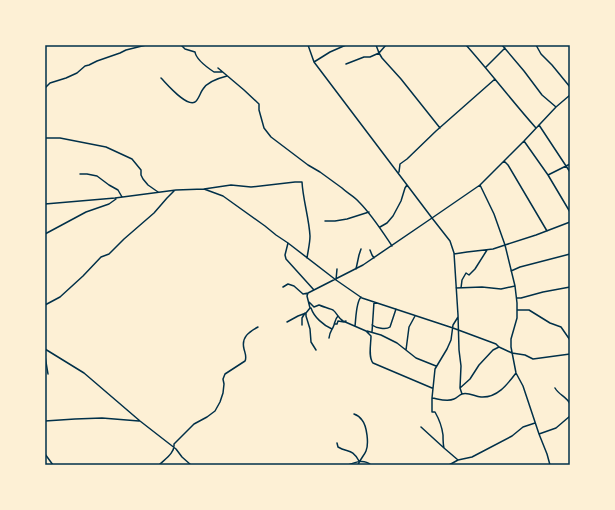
<svg xmlns="http://www.w3.org/2000/svg" width="615" height="510" font-family="Karla,sans-serif">
  <style>
    .lines { fill: none; stroke-linecap: round; stroke-linejoin: round }
    .minor { stroke: #003049; stroke-width: 1.5 }
    .neatline { fill: none; stroke: #003049; stroke-width: 1.5 }
  </style>
  <rect width="100%" height="100%" fill="#fdf0d5"/>
  <g class="lines">
    <path class="minor" d="M181 45 185 49 195 52C196 59 208 68 214 72H222
      M308 45 314 62 432 218 480 185 524 141 556 107 570 95
      M376 45 379 53 382 58 401 79 440 128
      M466 45C490 72 512 101 536 128
      M502 45 524 71 542 95 556 107
      M536 45 541 54 552 65 570 87
      M569 45 570 47
      M314 62 330 52 346 45
      M346 64 364 57H370L379 53 386 45
      M486 67 505 48
      M218 68 244 90 259 104V110L264 128 271 137 308 165 320 172 342 188C347 193 354 196 359 202 372 215 382 231 392 246
      M161 78C167 84 186 107 195 102 199 99 200 93 203 89 208 81 219 78 227 76
      M45 88 50 83 66 78 77 73 85 66 89 65 97 61 120 53 126 50 146 45
      M539 125 570 172
      M45 138H60L106 147 132 159 141 170V175L143 179 148 185 158 192
      M524 141 548 175 570 212
      M504 161 508 165 547 231
      M399 172 400 164 407 159 436 131 495 79
      M80 174H87L97 176 109 185 118 190 122 197
      M548 175 570 164
      M480 185 494 214 505 245 515 286 517 303V318L511 339V347L516 373 523 386 539 434 547 454 550 465
      M204 189 231 185 251 187 295 182H302C303 200 309 218 310 236 310 243 308 251 307 258
      M45 204 115 198 176 190 204 189 223 196 265 226 276 235 288 243 336 280 362 298 453 328 496 344 499 347 512 353 525 355 533 359 570 354
      M325 221H335L347 219 369 212
      M380 227 387 223 393 216 401 201 405 188 407 185
      M45 234 86 212 109 204 116 199
      M288 243 285 255 286 259 314 290
      M370 250 372 255 374 258
      M454 254 467 252 493 249 505 245 536 235 570 222
      M356 269 359 255 361 249
      M511 271 520 267 570 254
      M336 280 337 269
      M283 287 288 284 294 286 303 294 308 293 363 265 432 218 450 241 454 253 458 315 459 350 461 366 460 388 462 394
      M456 288 482 287 501 289 515 286
      M461 288 462 280 466 273 469 275 475 269 487 250
      M308 293 307 296 310 308 306 313V316L310 329 311 342 316 350
      M517 298H521L543 292 570 287
      M309 302 314 307 319 305C321 306 331 309 333 310 337 313 338 318 343 321L366 331 371 336C371 344 368 357 373 363L432 388
      M45 305 60 297 83 276 101 257 109 254 124 239 154 213 167 198 174 191
      M311 308C314 317 323 325 332 329
      M518 310H529L550 323 561 327 570 340
      M287 322 298 316 306 313
      M335 324H337L338 321 344 322 346 321
      M302 325V318L305 313
      M372 325C376 328 386 330 390 327L396 309
      M355 326C356 318 356 302 361 297
      M367 331 381 335 397 343 416 358 436 366
      M372 332 374 302
      M329 338C330 330 332 331 334 325 335 322 335 319 338 316
      M45 349 84 373 140 421 176 449 182 457 191 465
      M406 350 409 327 415 316
      M45 356 48 374
      M460 388 470 379 479 365 493 350 499 347
      M555 388C559 395 567 397 570 404
      M432 398C439 399 447 402 454 399 457 398 459 395 462 394 468 392 474 396 481 397 497 398 507 385 516 373
      M354 414C357 415 360 417 362 420 367 426 369 444 366 451 364 456 360 459 358 465
      M45 421 75 419 102 418 139 421
      M421 427 444 448
      M539 434 556 428 570 416
      M337 443 338 447C348 453 352 448 359 461
      M45 454 53 465
      M458 460 444 448C443 444 443 439 443 435 442 427 439 419 435 412H432V398L435 369 447 349 451 340 453 325 458 317
      M159 465C165 459 175 453 174 444L194 424 207 417 215 411 220 402 223 393 224 384 223 379 225 374 245 361C247 357 245 353 244 349 241 337 249 332 258 327
      M348 465C356 462 364 459 371 465
      M449 465 458 460 472 457 512 436 523 427 535 423"/>
  </g>
  <rect width="615" height="510" fill="none" stroke="#fdf0d5" stroke-width="92"/>
  <rect x="46" y="46" width="523" height="418" class="neatline"/>
</svg>
